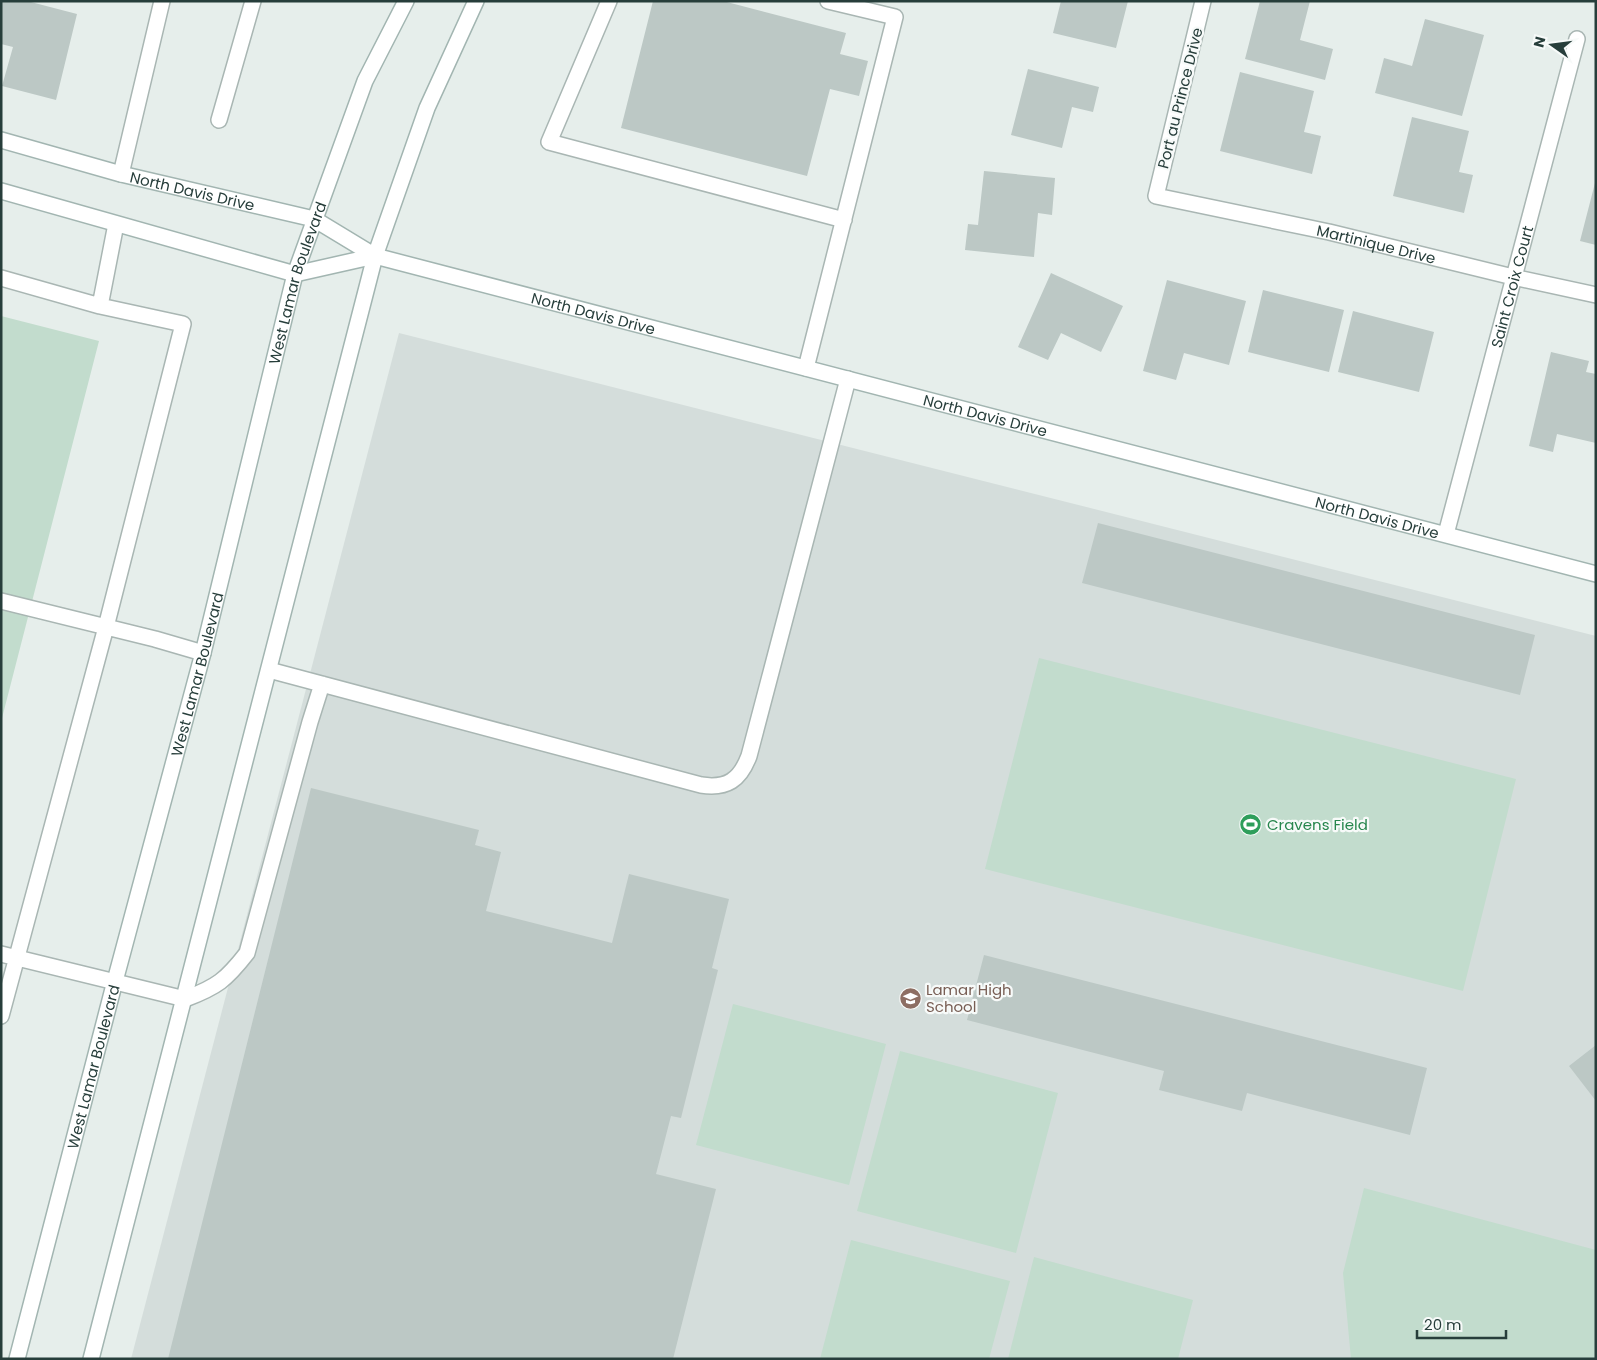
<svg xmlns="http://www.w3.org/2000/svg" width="1597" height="1360" font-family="Poppins,sans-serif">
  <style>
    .built { fill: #d4dddb }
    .green { fill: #c2dccd }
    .building { fill: #bcc8c5 }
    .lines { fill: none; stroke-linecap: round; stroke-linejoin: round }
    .lane-casing { stroke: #a9b6b3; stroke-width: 18 }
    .street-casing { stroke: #a9b6b3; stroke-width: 18 }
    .secondary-casing { stroke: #a2b5b1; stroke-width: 18 }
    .lane { stroke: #fff; stroke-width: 15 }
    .street { stroke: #fff; stroke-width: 15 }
    .secondary { stroke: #fff; stroke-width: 15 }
    .labels { text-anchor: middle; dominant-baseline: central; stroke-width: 4.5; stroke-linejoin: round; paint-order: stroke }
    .street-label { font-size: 15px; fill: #273e3b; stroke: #f7faf9 }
    .leisure-label { font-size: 15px; fill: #27864d; stroke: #f7faf9; text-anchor: start }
    .education-label { font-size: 15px; fill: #785e54; stroke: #f7faf9; text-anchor: start }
  </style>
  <rect width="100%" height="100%" fill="#e6eeeb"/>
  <path class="built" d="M399 333 1596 636V1359H131Z"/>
  <path class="green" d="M1 316 99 341 1 722Z
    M1039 658 1516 779 1463 991 985 869Z
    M733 1004 886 1044 849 1185 696 1145Z
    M900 1051 1058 1093 1016 1253 857 1211Z
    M1364 1188 1596 1250V1359H1351L1343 1273Z
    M851 1240 1010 1281 989 1359H820Z
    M1034 1257 1193 1300 1178 1359H1008Z"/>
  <path class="building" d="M1 1H27L77 14 56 100 2 86 13 47 1 44Z
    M653 1H723L846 33 840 54 868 61 859 96 830 89 807 176 621 128Z
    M1061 1H1128L1116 48 1053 33Z
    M1260 1H1310L1300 40 1333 49 1325 80 1245 59Z
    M1425 19 1484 35 1462 116 1375 93 1384 58 1412 66Z
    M1028 69 1099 87 1093 112 1072 107 1062 148 1011 135Z
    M1240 72 1314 91 1304 132 1321 136 1312 174 1220 151Z
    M1412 117 1469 131 1459 172 1473 175 1464 213 1393 196Z
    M984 171 1055 178 1052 215 1038 213 1034 257 965 250 968 224 978 225Z
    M1595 183 1596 184V245L1580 241Z
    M1051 273 1123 306 1101 352 1061 333 1048 360 1018 347Z
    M1167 280 1246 301 1229 365 1184 353 1176 380 1143 371Z
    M1263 290 1344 310 1329 372 1248 352Z
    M1353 311 1434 332 1419 392 1338 372Z
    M1551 352 1589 361 1586 372 1596 374V443L1557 434 1553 452 1529 446Z
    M1098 523 1535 635 1520 695 1082 583Z
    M311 788 479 830 475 845 501 852 486 911 612 943 629 874 729 899 712 968 718 970 681 1118 671 1116 656 1174 716 1189 673 1359H168Z
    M984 955 1427 1068 1410 1135 1247 1093 1242 1111 1159 1090 1164 1071 967 1020Z
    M1596 1045V1101L1569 1066Z"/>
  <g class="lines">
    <defs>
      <path id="lane" d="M609 1 549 142 844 220
        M219 120 253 1
        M1 278 100 306 183 324 106 627 1 1016
        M100 306 116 224
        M806 368 895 17 828 1
        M1 601 155 639 203 653
        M269 670 701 785C727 789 740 780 749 756L848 379
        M1 954 185 999C217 987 226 980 247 953L310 722 322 684"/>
      <g id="street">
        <path id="s1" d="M1203 1 1156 196 1329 232 1513 277 1596 295"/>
        <path d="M121 174 162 1"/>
        <path id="s2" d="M1446 534 1577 39"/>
      </g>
      <g id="secondary">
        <path id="s3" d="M1 140 121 174 314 219 375 256 1596 574"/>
        <path d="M1 191 295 274 375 256"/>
        <path id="s4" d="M17 1359 115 981 203 653 295 274 365 81 406 1"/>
        <path d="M91 1359 375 256 427 108 476 1"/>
      </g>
    </defs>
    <use href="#lane" class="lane-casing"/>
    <use href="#street" class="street-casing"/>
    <use href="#secondary" class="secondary-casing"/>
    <use href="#lane" class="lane"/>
    <use href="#street" class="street"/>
    <use href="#secondary" class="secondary"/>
  </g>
  <defs>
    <symbol id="stadium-disc" viewBox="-11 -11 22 22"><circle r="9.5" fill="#2e9e5b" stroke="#f7faf9"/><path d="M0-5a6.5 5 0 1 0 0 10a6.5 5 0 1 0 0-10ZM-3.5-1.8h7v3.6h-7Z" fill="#fff"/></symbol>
    <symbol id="school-disc" viewBox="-11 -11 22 22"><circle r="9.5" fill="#8d6e63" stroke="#f7faf9"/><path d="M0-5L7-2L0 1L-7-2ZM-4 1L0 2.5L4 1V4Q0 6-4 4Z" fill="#fff"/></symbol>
  </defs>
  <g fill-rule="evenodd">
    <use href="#stadium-disc" x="1238" y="812" width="25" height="25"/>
    <use href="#school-disc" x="898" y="986" width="25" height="25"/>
  </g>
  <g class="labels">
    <g class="street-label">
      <text transform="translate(1180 98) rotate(-76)">Port au Prince Drive</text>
      <text stroke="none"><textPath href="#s3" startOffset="198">North Davis Drive</textPath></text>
      <text stroke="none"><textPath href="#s1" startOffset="426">Martinique Drive</textPath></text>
      <text stroke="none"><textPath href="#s4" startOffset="1112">West Lamar Boulevard</textPath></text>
      <text stroke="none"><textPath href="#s2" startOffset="256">Saint Croix Court</textPath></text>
      <text stroke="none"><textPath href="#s3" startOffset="620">North Davis Drive</textPath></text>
      <text stroke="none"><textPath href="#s3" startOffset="1025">North Davis Drive</textPath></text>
      <text stroke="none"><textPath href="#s3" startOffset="1430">North Davis Drive</textPath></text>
      <text stroke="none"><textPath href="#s4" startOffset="708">West Lamar Boulevard</textPath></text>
      <text stroke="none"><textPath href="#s4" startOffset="302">West Lamar Boulevard</textPath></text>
    </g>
    <g class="leisure-label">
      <text x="1267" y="824">Cravens Field</text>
    </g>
    <g class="education-label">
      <text x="926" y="989">Lamar High<tspan x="926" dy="17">School</tspan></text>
    </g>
  </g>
  <rect width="1597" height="1360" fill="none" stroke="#273e3b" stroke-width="5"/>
  <g transform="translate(1552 45) rotate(284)" stroke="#f7faf9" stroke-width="4" paint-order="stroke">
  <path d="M0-4L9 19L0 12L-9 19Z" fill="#273e3b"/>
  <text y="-8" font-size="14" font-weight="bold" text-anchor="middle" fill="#273e3b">N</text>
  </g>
  <path d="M1417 1330v8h89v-8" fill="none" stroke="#273e3b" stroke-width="2.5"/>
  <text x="1424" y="1330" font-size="15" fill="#273e3b" stroke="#f7faf9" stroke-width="4" paint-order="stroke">20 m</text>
</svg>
